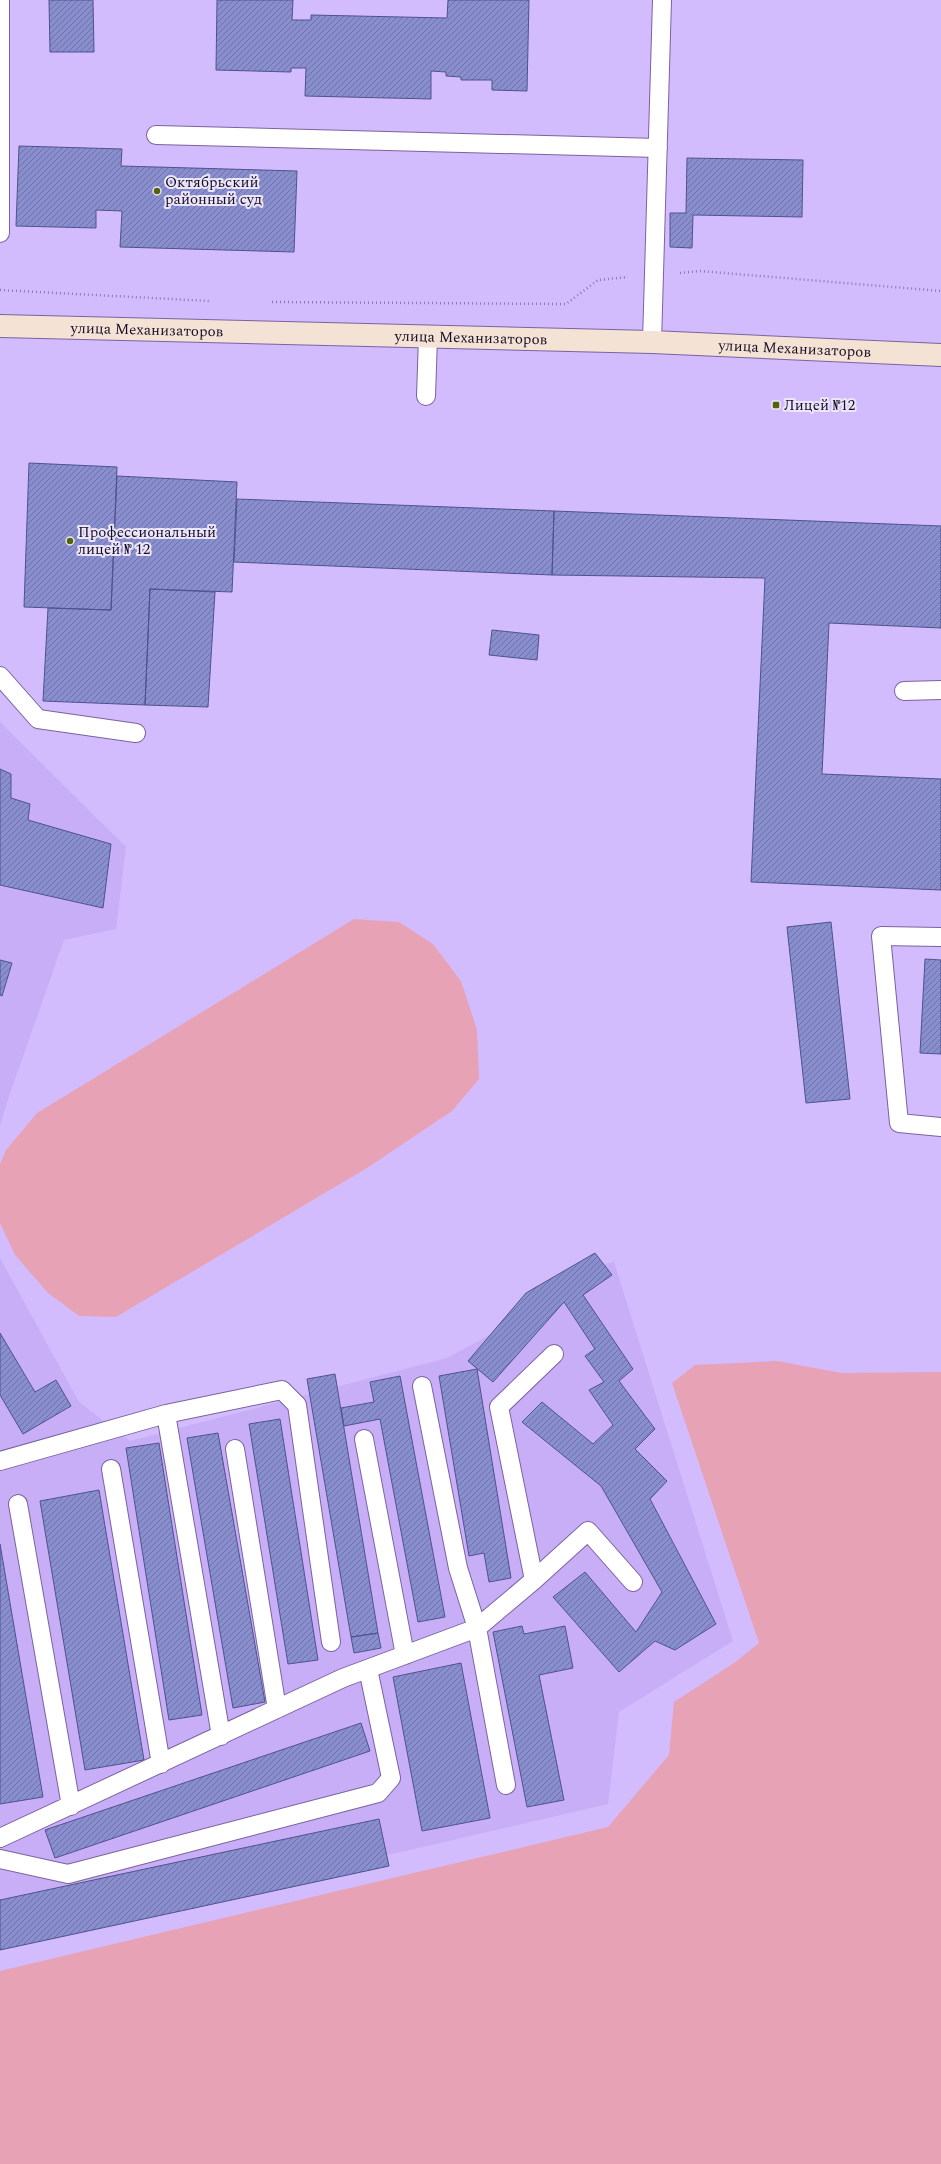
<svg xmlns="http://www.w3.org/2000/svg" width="941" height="2164" font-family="Spectral,serif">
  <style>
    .built { fill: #c7aef6 }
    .grass { fill: #e7a2b6 }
    .building { fill: url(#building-hatch); stroke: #50528d }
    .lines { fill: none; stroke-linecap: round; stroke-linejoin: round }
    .lane-casing { stroke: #79639f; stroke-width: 20 }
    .secondary-casing { stroke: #79639f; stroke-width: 24 }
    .path { stroke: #8b7aac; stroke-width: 2.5; stroke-dasharray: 1 3; stroke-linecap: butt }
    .lane { stroke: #fff; stroke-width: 18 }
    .secondary { stroke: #f4e2d4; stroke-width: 22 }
    .poi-dot { fill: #54640a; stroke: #ece6fa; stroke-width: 1.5 }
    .labels { text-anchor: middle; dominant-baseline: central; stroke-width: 4; stroke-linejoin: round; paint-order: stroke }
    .poi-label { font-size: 15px; fill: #170e26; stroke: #ece6fa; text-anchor: start }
    .street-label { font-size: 15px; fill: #170e26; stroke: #ece6fa }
  </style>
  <defs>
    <pattern id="building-hatch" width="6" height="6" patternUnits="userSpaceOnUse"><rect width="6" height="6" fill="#898ece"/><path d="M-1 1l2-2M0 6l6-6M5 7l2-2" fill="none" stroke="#6f72a7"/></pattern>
  </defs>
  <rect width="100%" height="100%" fill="#d2bcfe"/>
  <path class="built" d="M0 722 126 847 116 929 64 940 8 1099 0 1126Z
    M0 1258 79 1402 130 1441 447 1358 504 1327 575 1272 614 1262 733 1641 619 1712 608 1804 0 1945Z"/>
  <path class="grass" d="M354 919 399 922 433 944 461 981 477 1030 479 1079 452 1111 367 1168 116 1317 79 1316 48 1293 15 1255 0 1223V1164L6 1150 37 1113Z
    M777 1361 841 1373 941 1372V2164H0V1971L608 1827 669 1755 674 1702 734 1663 759 1643 672 1383 695 1365Z"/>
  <path class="building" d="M49 0H93L94 52H50Z
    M217 0H293L292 20H311V15L447 18 448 0H529L527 91 492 90V80H461V77L446 76V72L431 71V99L305 96 306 68H291V72L216 70Z
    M19 146 122 149 121 166 297 171 294 252 120 247 122 211 96 210V228L16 226Z
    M687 158 803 160 802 217 693 215 692 248 670 247V213H686Z
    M29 463 117 467 111 610 24 607Z
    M117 476 237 482 232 592 150 589 145 705 43 701 48 608 111 610Z
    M237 499 554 511 552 575 234 562Z
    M554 511 941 526V628L829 623 822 774 941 779V890L751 882 765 578 552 575Z
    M150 589 215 592 208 707 145 705Z
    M492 630 539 635 537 660 489 655Z
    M0 769 11 774V798L30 804 28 820 111 844 103 908 0 885Z
    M831 922 850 1099 806 1103 787 927Z
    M925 959 941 960V1054L920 1053Z
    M0 960 12 963 2 996 0 995Z
    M595 1253 612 1275 583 1295 633 1369 619 1381 655 1429 635 1449 667 1481 650 1499 716 1624 675 1650 655 1641 619 1672 553 1597 585 1572 636 1632 662 1592 601 1486 522 1422 542 1402 593 1444 613 1425 589 1390 604 1382 585 1356 595 1349 564 1302 493 1382 468 1361 526 1293Z
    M0 1333 35 1392 56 1380 71 1406 23 1434 0 1395Z
    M477 1369 511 1578 489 1582 484 1553 469 1556 439 1376Z
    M335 1374 378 1633 351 1637 307 1379Z
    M400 1376 445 1617 418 1622 380 1419 344 1426 341 1408 374 1402 370 1382Z
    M280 1419 318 1660 288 1664 249 1424Z
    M218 1433 265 1702 233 1708 187 1438Z
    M159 1443 202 1715 169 1720 126 1448Z
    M99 1490 144 1760 85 1770 40 1501Z
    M0 1544 43 1797 0 1804Z
    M522 1626 524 1634 565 1626 573 1668 539 1675 564 1800 527 1807 493 1632Z
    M378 1633 381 1648 354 1653 351 1637Z
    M461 1663 490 1818 422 1831 393 1677Z
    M361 1723 370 1751 55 1858 45 1830Z
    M379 1819 389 1866 0 1950V1900Z"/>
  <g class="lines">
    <defs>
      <path id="lane" d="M156 135 658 148
        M0 233V0
        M652 342 662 0
        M426 396 428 337
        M0 676 38 719 136 733
        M904 691 941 690
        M941 937 881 936 899 1123 941 1127
        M422 1386 458 1568 477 1628 506 1785
        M166 1414 221 1736
        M364 1439 405 1655
        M235 1449 277 1709
        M0 1461 166 1414 282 1390 297 1405 331 1642
        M111 1469 161 1764
        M18 1504 71 1806
        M534 1580 588 1531 633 1582
        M0 1838 343 1678 477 1628 534 1580 499 1407 554 1354
        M0 1859 68 1874 378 1793 391 1778 368 1669"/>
      <g id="secondary">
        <path id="s1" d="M0 326 652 342 941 355"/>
      </g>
    </defs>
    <use href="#lane" class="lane-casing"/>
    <use href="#secondary" class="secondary-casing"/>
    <path class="path" d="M680 273 700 271 941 291
      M0 290 209 301
      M272 302 566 304 598 280 628 277"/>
    <use href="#lane" class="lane"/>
    <use href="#secondary" class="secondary"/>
  </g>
  <g class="poi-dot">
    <circle cx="157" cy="191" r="4"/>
    <rect x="772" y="401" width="8" height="8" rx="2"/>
    <circle cx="70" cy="541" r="4"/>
  </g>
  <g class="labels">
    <g class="poi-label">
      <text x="165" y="182">Октябрьский<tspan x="165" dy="17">районный суд</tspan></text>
      <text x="784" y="405">Лицей №12</text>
      <text x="78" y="532">Профессиональный<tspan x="78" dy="17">лицей № 12</tspan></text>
    </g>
    <g class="street-label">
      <text stroke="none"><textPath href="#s1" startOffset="147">улица Механизаторов</textPath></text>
      <text stroke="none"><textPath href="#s1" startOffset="471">улица Механизаторов</textPath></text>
      <text stroke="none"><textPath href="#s1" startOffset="795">улица Механизаторов</textPath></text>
    </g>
  </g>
</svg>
